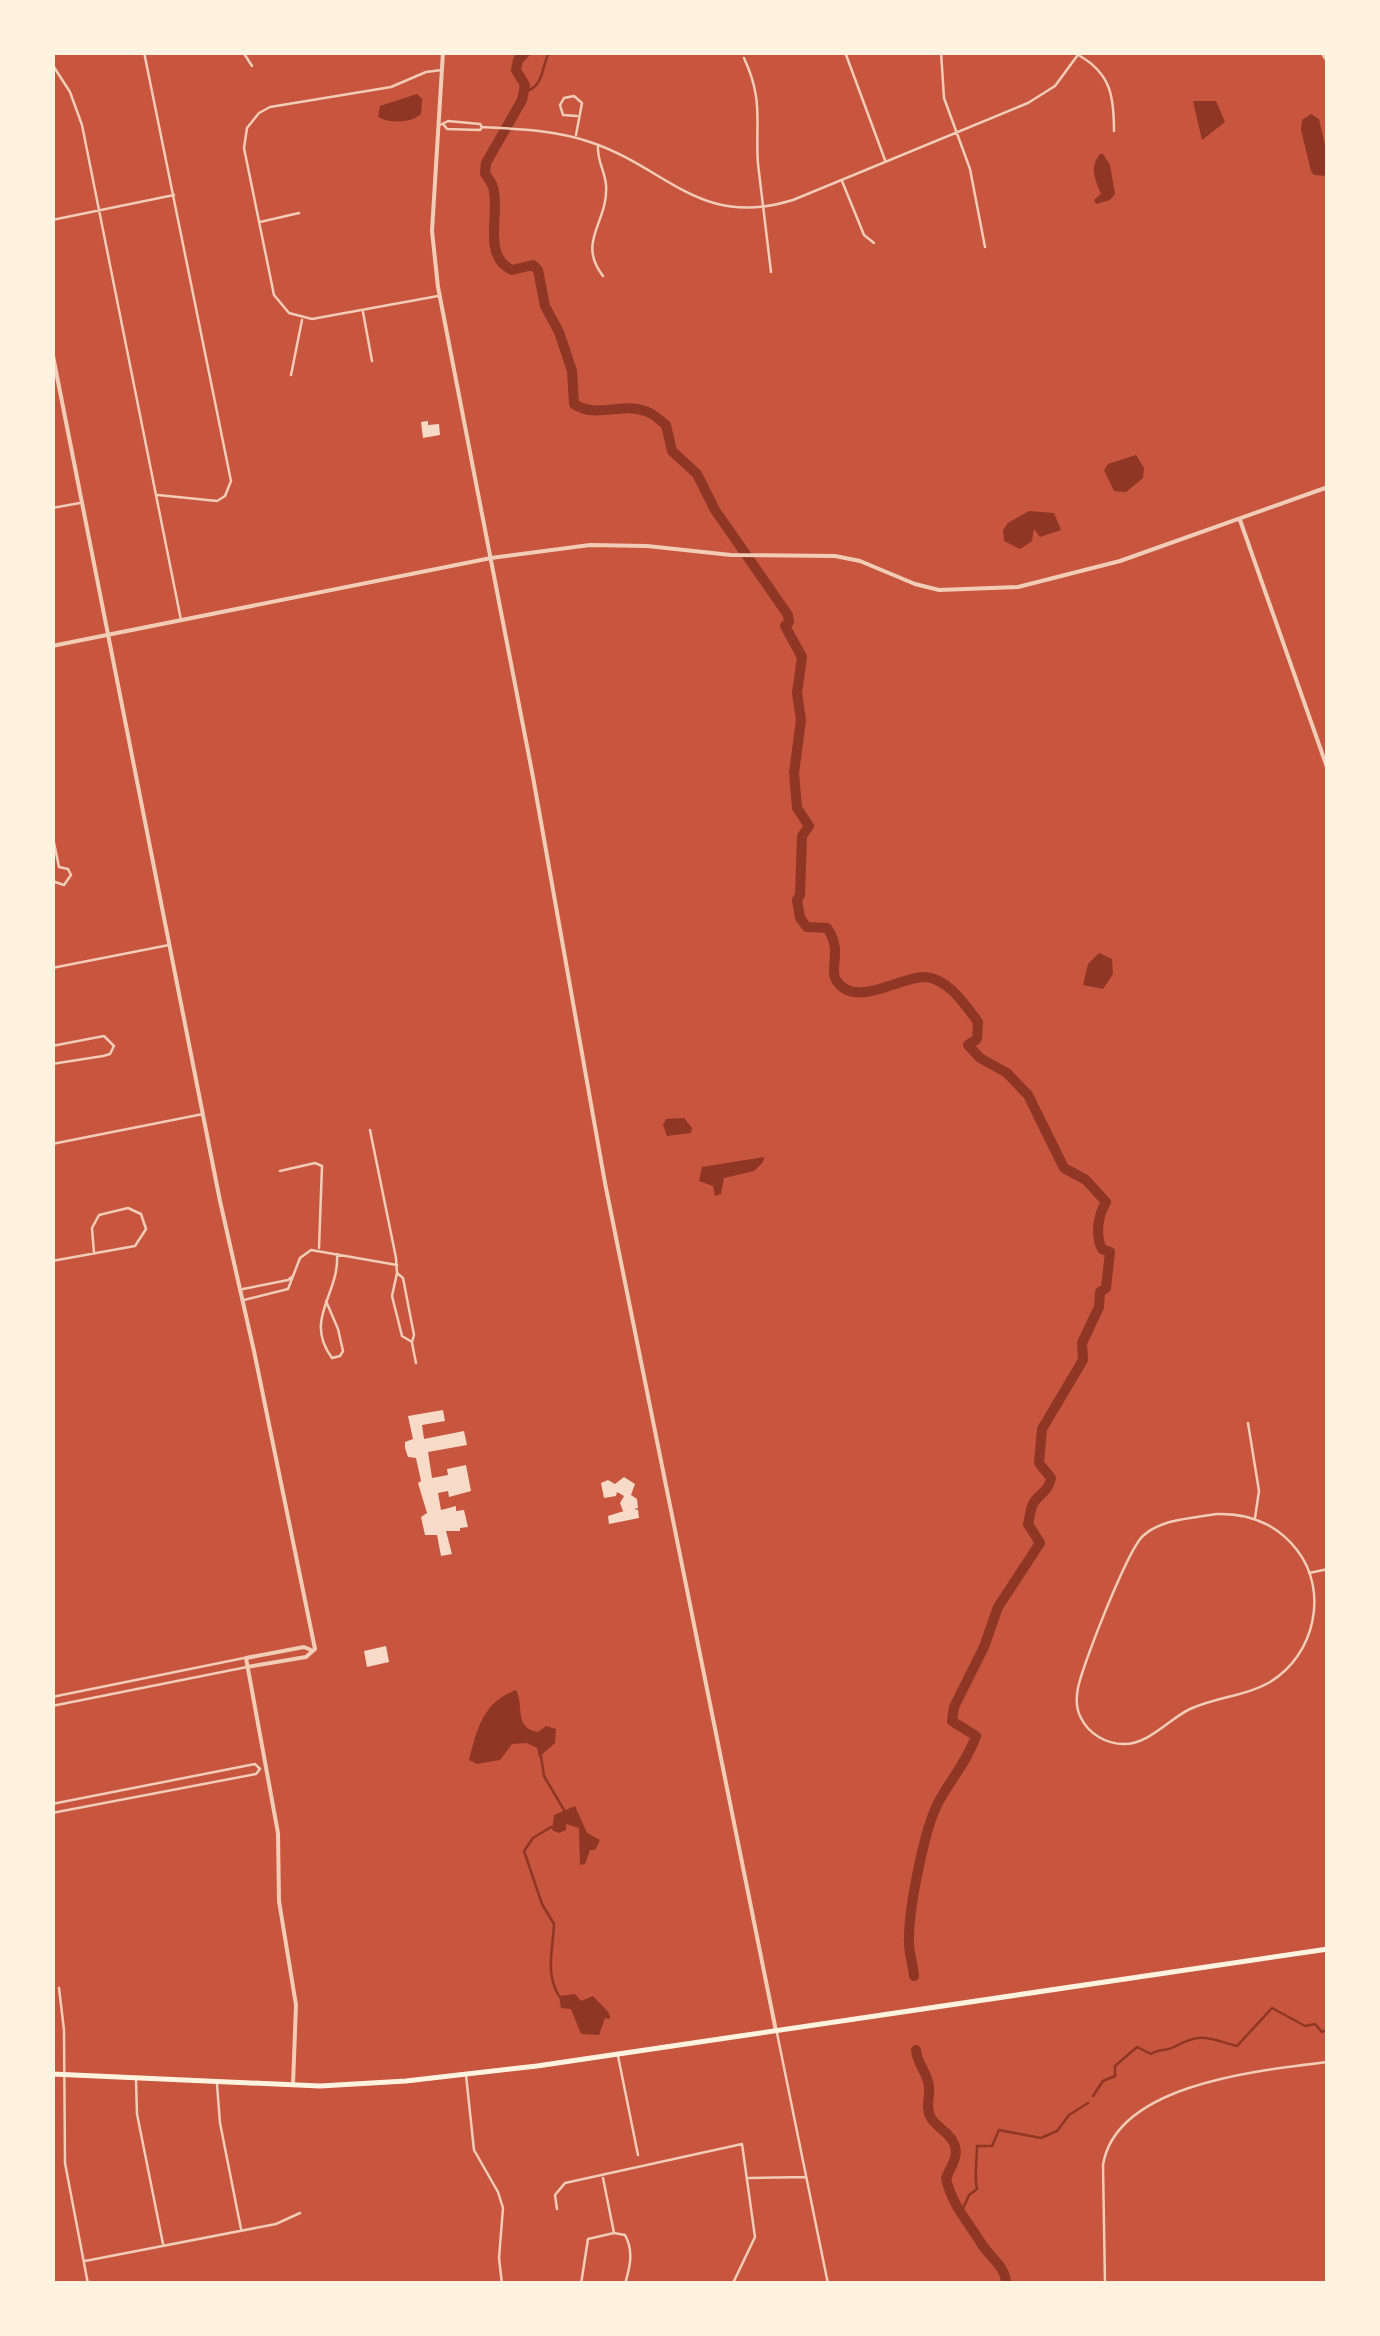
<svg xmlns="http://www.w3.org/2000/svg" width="1380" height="2336" font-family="Manrope,sans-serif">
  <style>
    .water { fill: #8f3625 }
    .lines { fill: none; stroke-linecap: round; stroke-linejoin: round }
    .stream { stroke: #8f3625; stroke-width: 2.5 }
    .river { stroke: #8f3625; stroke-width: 10 }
    .building { fill: #f7dbc8 }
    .minor { stroke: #f1ccb7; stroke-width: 2.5 }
    .tertiary { stroke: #f1ccb7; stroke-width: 4 }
    .primary { stroke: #fff3e0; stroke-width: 5 }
  </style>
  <rect width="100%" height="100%" fill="#c8553d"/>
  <path class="water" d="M417 94 422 99 421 114C411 123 390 124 378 117L380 106Z
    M1193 101H1216L1225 122 1202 140Z
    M1311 114 1319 119 1327 154V176L1314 175 1311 171 1301 130 1302 120Z
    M1100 154H1103L1110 165 1115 194 1110 200 1096 204 1094 200 1101 194C1095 179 1089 168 1100 154Z
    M1136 455 1144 468 1143 478 1126 492 1114 491 1104 470 1108 464Z
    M1029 511 1054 513 1061 530 1040 537 1034 529 1032 541 1020 549 1004 541 1003 530 1008 523Z
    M1099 953 1112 959 1113 974 1103 989 1083 985 1088 964Z
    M684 1118 692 1128 691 1133 667 1136 663 1125 666 1119Z
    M764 1157 763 1162 754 1171 724 1178 721 1194 715 1196 713 1186 699 1181 702 1167Z
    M516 1690C525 1709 513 1727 538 1732L546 1726 556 1729 555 1743 539 1757 537 1748 527 1743 512 1744 500 1760 477 1764 469 1760C477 1729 483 1702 516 1690Z
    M575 1806 587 1833 600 1840 595 1850H590L585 1864 580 1865 579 1828 566 1824V1830L559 1833 552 1830 554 1815Z
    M575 1994 581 2001 593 1996 609 2013 610 2019 605 2018 599 2035 581 2034 571 2009 561 2008 559 1996Z"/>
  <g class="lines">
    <path class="stream" d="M524 92C544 87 541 69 549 52
      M541 1756 544 1776 564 1810
      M551 1827 533 1838 524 1851 542 1904 554 1924C553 1949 545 1974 559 1996
      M1093 2096 1103 2081 1115 2076V2066L1137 2047 1151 2054C1160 2048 1165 2052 1174 2047 1202 2032 1207 2038 1237 2046L1272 2008 1305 2026 1315 2024 1322 2032 1328 2029
      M961 2213 969 2195 977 2189C974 2175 977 2161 977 2146H992L999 2130 1041 2138 1057 2131 1069 2115 1088 2103"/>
    <path class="river" d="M526 52 518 60 516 70 525 85 522 100 486 163 485 173C487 177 492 183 493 187 501 211 481 256 512 270L533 265 538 270 545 306 559 332 572 371 574 404C596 419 621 402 645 411 653 413 660 420 666 425L672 451 697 474 715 510 788 615 789 622 785 626 802 657 797 693 801 720 794 773 797 808 809 826 802 836 800 895 797 900 800 918 807 927 827 928C843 950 829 968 836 980 855 1010 900 976 925 977 948 978 966 1006 978 1022L977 1039 968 1045 980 1058 1007 1073 1028 1095 1064 1168 1086 1180 1106 1202C1098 1215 1095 1235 1102 1249L1110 1252 1106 1288 1100 1292 1099 1307 1082 1343 1083 1360 1042 1429 1039 1463 1051 1478C1048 1492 1042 1491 1034 1502 1030 1508 1030 1517 1028 1524L1040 1543 998 1607 984 1647 954 1707 952 1721 976 1736C967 1762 950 1780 938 1803 924 1830 909 1908 909 1938 908 1951 913 1964 914 1976
      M916 2050C917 2064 928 2073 929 2087 930 2098 925 2108 931 2118 936 2126 943 2129 948 2135 963 2150 953 2163 946 2178 951 2203 968 2222 981 2243 990 2258 1006 2266 1006 2284"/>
  </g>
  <path class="building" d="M428 421V425L439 424 440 435 423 438 421 422Z
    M443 1410 445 1421 422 1425 424 1439 464 1431 467 1445 428 1452 432 1478 448 1475 447 1469 466 1465 471 1491 449 1497 448 1491 438 1493 441 1510 456 1506V1511L464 1510 468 1527 460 1528V1531H446L452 1554 441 1556 437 1535H425L421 1517 427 1513 418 1483 421 1481 416 1458 408 1457 405 1448V1442L413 1439 408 1416Z
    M624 1477 635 1484 631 1495 637 1499 638 1508 634 1509 638 1510 639 1518 609 1524 608 1516 627 1510 623 1511 620 1503 624 1496 617 1492 616 1496 604 1498 601 1483 608 1480 615 1484Z
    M386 1646 389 1662 367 1667 364 1651Z"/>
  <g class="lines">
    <path class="minor" d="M144 52 231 481 225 496 217 501 158 495
      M243 52 252 66
      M845 52 885 160
      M941 52 944 98 970 169 985 247
      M1321 52 1328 63
      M1080 56C1111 74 1114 97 1114 131
      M744 58C764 101 755 121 758 164 762 200 767 236 771 272
      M52 64 70 92 82 125 181 620
      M440 125 448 121 480 124 482 127 480 130 447 129 444 125
      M482 127C519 129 555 130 590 142 668 168 699 229 793 200L1028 103 1055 86 1080 52
      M576 135 582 103 574 96 564 98 560 105 563 115 577 116
      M598 146C597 161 605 171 606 185 609 222 576 241 603 276
      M842 181 864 235 874 243
      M52 220 174 195
      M260 222 299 213
      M438 296 312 319 289 313 274 295 244 148 247 128 259 113 270 107 391 87 426 72 442 70
      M363 312 372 361
      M291 375 302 320
      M52 508 80 503
      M52 833 59 867 68 869 71 875 64 885 52 881
      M52 968 169 945
      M52 1046 104 1036 114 1046 110 1054 103 1056 52 1064
      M370 1130 396 1258 397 1273 392 1296 402 1336 412 1342 414 1335 403 1278 397 1273
      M52 1144 203 1114
      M280 1171 315 1163 322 1166 319 1248
      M52 1261 135 1246 146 1229 141 1214 128 1208 99 1215 92 1228 94 1253
      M243 1289 288 1280 293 1276
      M244 1300 288 1289 300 1258 311 1250 397 1265
      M326 1301 338 1329 343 1351 340 1356 332 1358C303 1319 340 1294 337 1254
      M412 1343 416 1363
      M1248 1423 1259 1491 1255 1518
      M1216 1514C1248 1513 1277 1524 1297 1550 1329 1591 1315 1655 1270 1682 1246 1696 1216 1697 1190 1709 1169 1719 1149 1744 1124 1744 1106 1744 1089 1734 1081 1718 1076 1709 1076 1698 1078 1688 1082 1666 1129 1546 1144 1535 1162 1519 1193 1518 1216 1514Z
      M1309 1573 1328 1569
      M52 1697 244 1658
      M52 1706 247 1667
      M52 1804 255 1764 260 1769 256 1774 52 1813
      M59 1988 64 2030 65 2163 88 2284
      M777 2033 828 2284
      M618 2056 638 2155
      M466 2075 474 2150 498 2192 503 2208 499 2258 502 2284
      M136 2080 137 2114 163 2244
      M217 2084 220 2123 241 2229
      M603 2178 614 2233
      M749 2178 806 2177
      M557 2209 555 2195 565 2183 742 2144 755 2237 734 2281
      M85 2261 276 2224 300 2213
      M581 2284 588 2239 614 2233 625 2235C634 2251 630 2267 625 2284
      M1105 2284 1103 2165C1116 2083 1262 2070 1328 2062"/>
    <path class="tertiary" d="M443 52 432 231 438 287 533 777 605 1183 776 2031
      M52 351 220 1201 254 1351 315 1649 306 1657 247 1667
      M1240 520 1328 770
      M52 646 491 558 590 545 647 546 731 555 835 556 860 561 915 584 939 590 1018 587 1120 561 1328 487
      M293 2085 296 2005 279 1901 278 1833 246 1658 304 1647 311 1650"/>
    <path class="primary" d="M52 2074 320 2086 406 2081 537 2066 1328 1949"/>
  </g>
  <rect width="1380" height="2336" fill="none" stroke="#fff3e0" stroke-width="110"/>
</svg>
